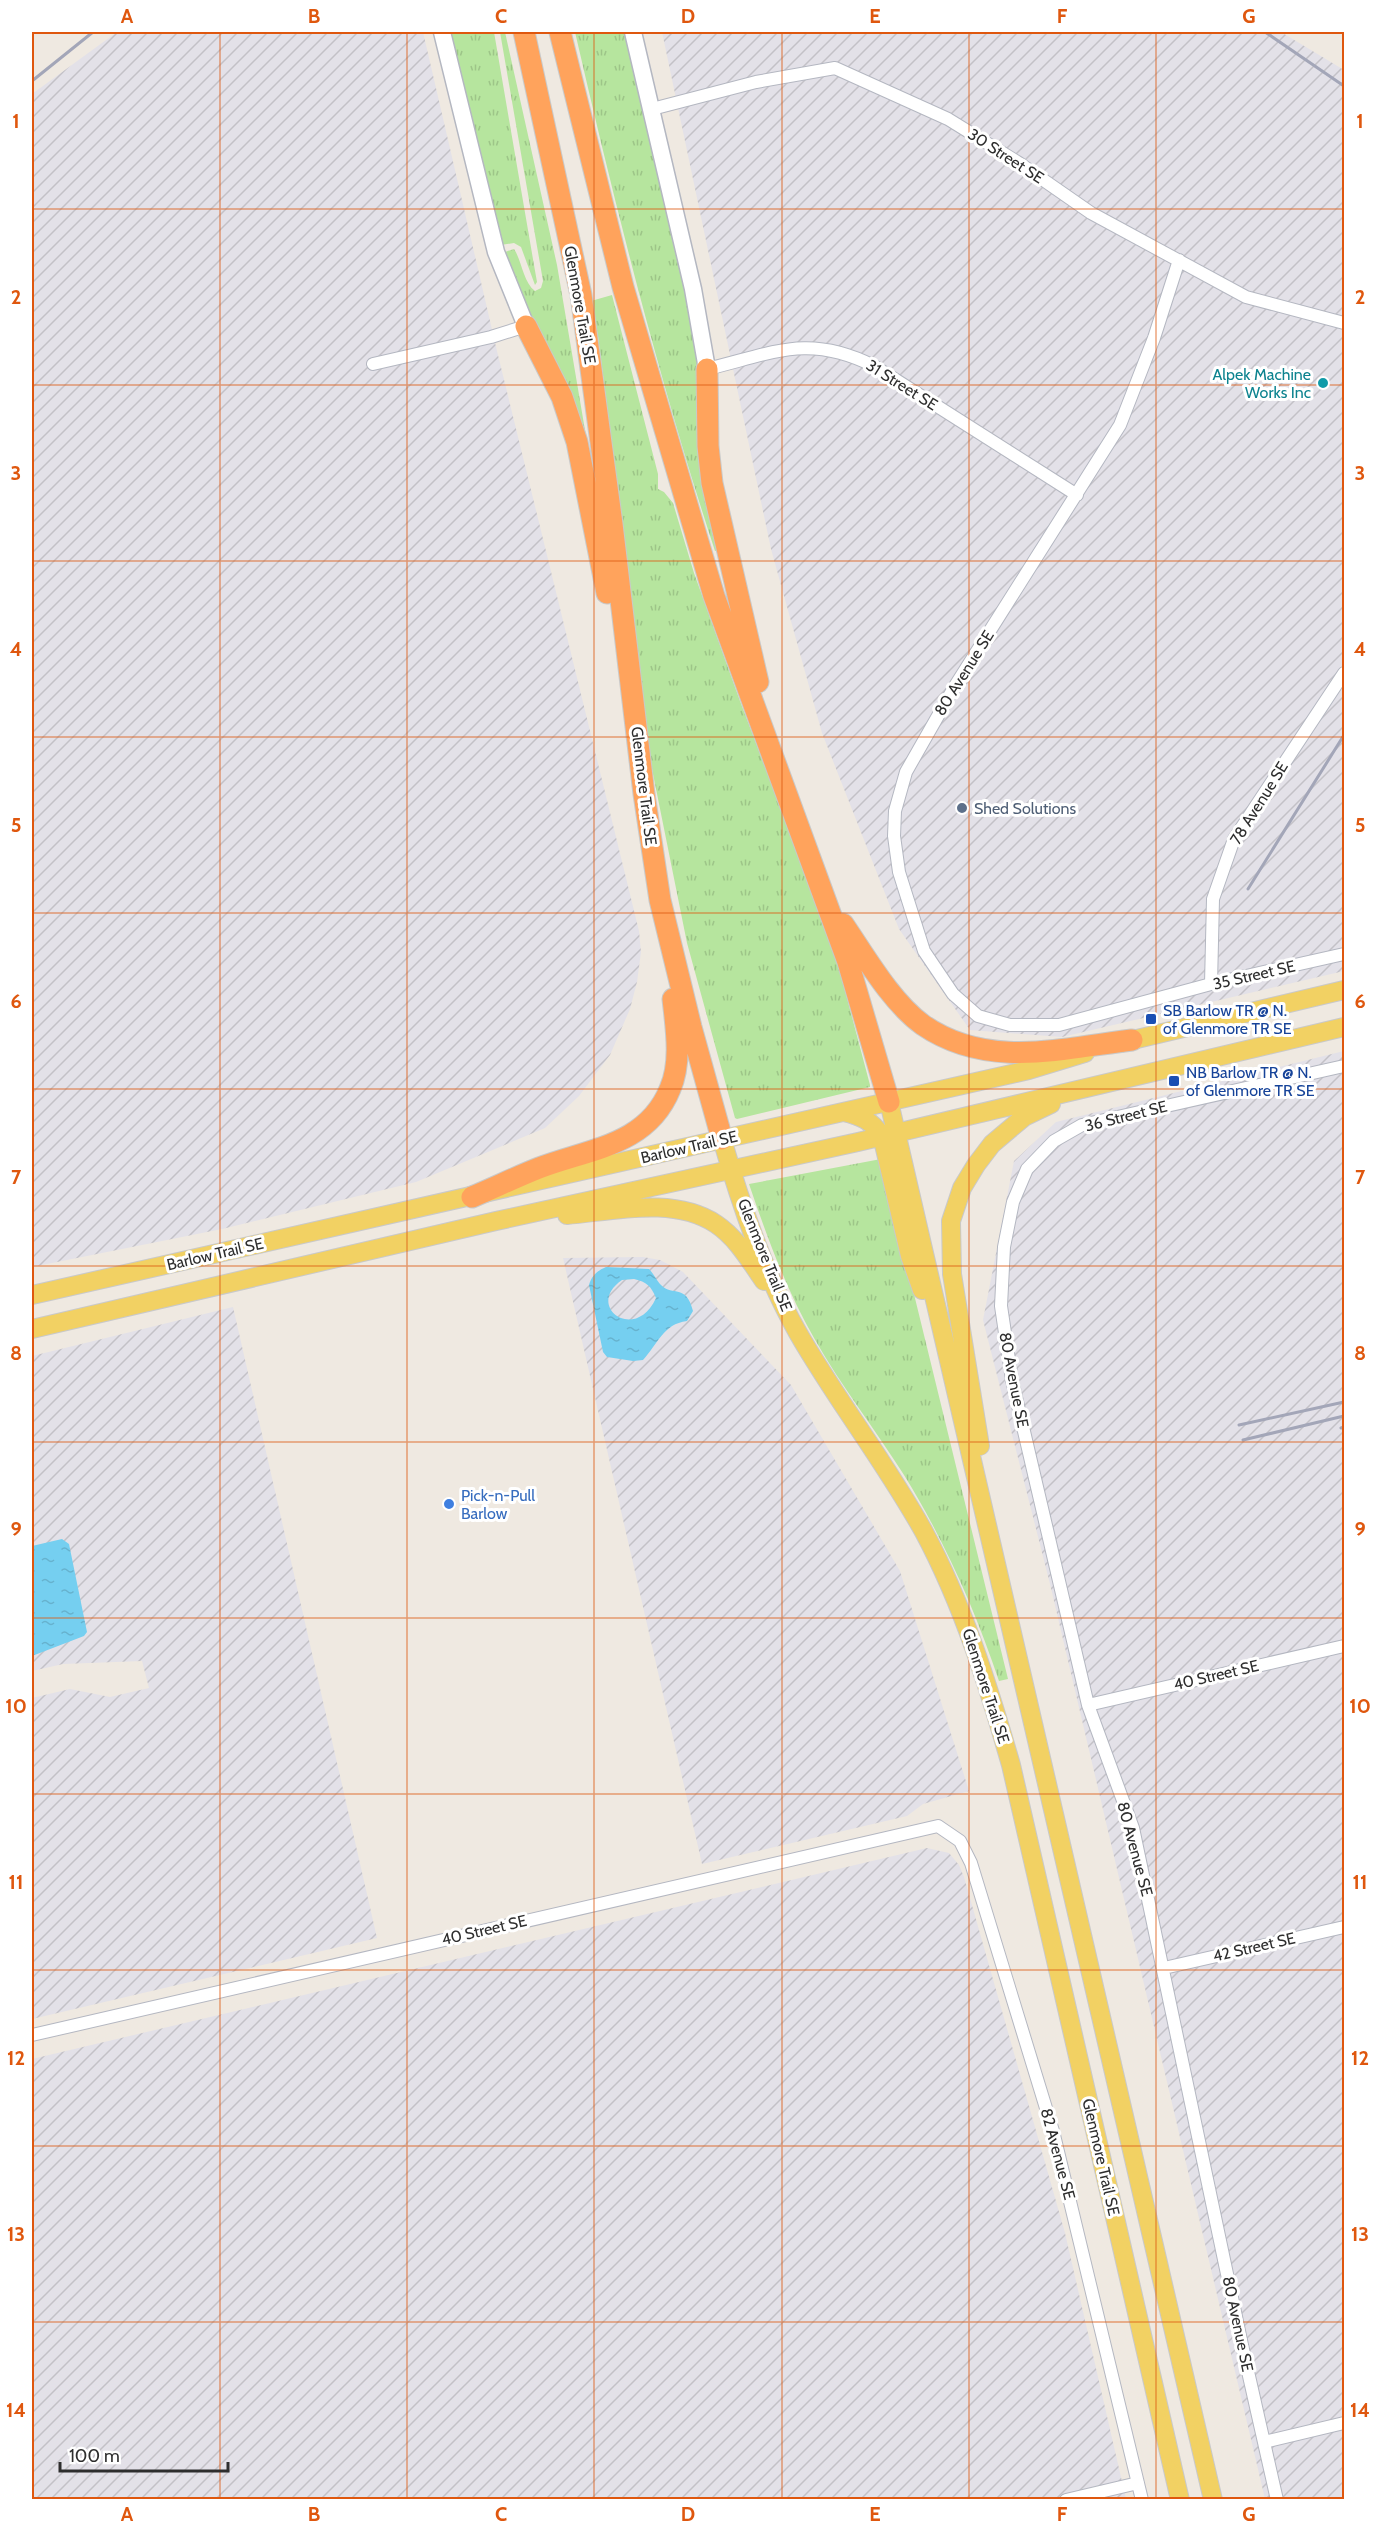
<svg xmlns="http://www.w3.org/2000/svg" width="1376" height="2531" font-family="Cabin,sans-serif">
  <style>
    .industrial { fill: url(#industrial-furrows) }
    .grass { fill: url(#grass-tufts) }
    .water { fill: url(#water-ripples); fill-rule: evenodd }
    .lines { fill: none; stroke-linecap: round; stroke-linejoin: round }
    .street-casing { stroke: #b4b7c1; stroke-width: 14 }
    .secondary-casing { stroke: #b4b7c1; stroke-width: 19 }
    .primary-casing { stroke: #c9c9c9; stroke-width: 20 }
    .highway-casing { stroke: #c9c9c9; stroke-width: 23 }
    .street { stroke: #fff; stroke-width: 12 }
    .secondary { stroke: #fff; stroke-width: 16 }
    .primary { stroke: #f2d163; stroke-width: 18 }
    .highway { stroke: #ffa35c; stroke-width: 21 }
    .rail { stroke: #a3a6b8; stroke-width: 3 }
    .grid { fill: none; stroke: #df570e; stroke-width: 1.5; stroke-opacity: 0.55 }
    .culture-dot { fill: #0f9aa8; stroke: #fff; stroke-width: 2 }
    .service-dot { fill: #5c6f8a; stroke: #fff; stroke-width: 2 }
    .transit-dot { fill: #1a4fb4; stroke: #fff; stroke-width: 2 }
    .shop-dot { fill: #3f7fe0; stroke: #fff; stroke-width: 2 }
    .labels { text-anchor: middle; dominant-baseline: central; stroke-width: 6; stroke-linejoin: round; paint-order: stroke }
    .street-label { font-size: 16px; fill: #2e2e2e; stroke: #fff }
    .culture-label { font-size: 16px; fill: #0d838f; stroke: #fff; text-anchor: end }
    .service-label { font-size: 16px; fill: #4e5e75; stroke: #fff; text-anchor: start }
    .transit-label { font-size: 16px; fill: #164399; stroke: #fff; text-anchor: start }
    .shop-label { font-size: 16px; fill: #366cbe; stroke: #fff; text-anchor: start }
    .neatline { fill: none; stroke: #df570e; stroke-width: 2 }
    .grid-label { font-size: 20px; text-anchor: middle; font-weight: bold; fill: #df570e }
  </style>
  <defs>
    <pattern id="industrial-furrows" width="10" height="10" patternUnits="userSpaceOnUse" patternTransform="scale(1.5)"><rect width="10" height="10" fill="#e3e1e8"/><path d="M-1 1l2-2M0 10L10 0M9 11l2-2" fill="none" stroke="#c3c1c7"/></pattern>
    <pattern id="grass-tufts" width="24" height="20" patternUnits="userSpaceOnUse" patternTransform="scale(1.5)"><rect width="24" height="20" fill="#b6e59e"/><path d="M3 7l-1-3M5 7V3M7 7l1-3M15 17l-1-3M17 17v-4M19 17l1-3" fill="none" stroke="#9dc588"/></pattern>
    <pattern id="water-ripples" width="26" height="14" patternUnits="userSpaceOnUse" patternTransform="scale(1.5)"><rect width="26" height="14" fill="#75cff0"/><path d="M2 4q2-2 4 0t4 0M15 11q2-2 4 0t4 0" fill="none" stroke="#66b2ce"/></pattern>
  </defs>
  <rect width="100%" height="100%" fill="#efe9e1"/>
  <path class="industrial" d="M117 32H423L497 351 639 931 641 952 637 982 630 1009 610 1055 579 1096 545 1128 416 1182 222 1229 32 1267V94Z
    M662 32H1281L1344 70V971L1062 1037 970 1030 899 929 822 733 771 549Z
    M1344 1051V2499H1265L1050 1584 983 1320 1014 1161 1056 1122Z
    M643 1257 660 1260 683 1272 791 1385 900 1571 969 1791 923 1804 907 1816 702 1864 563 1258Z
    M233 1307 377 1938 32 2019V1698L70 1689 110 1697 149 1688 142 1661 63 1664 32 1671V1356Z
    M927 1848 949 1853 959 1865 964 1877 1065 2233 1126 2499H32V2059Z"/>
  <path class="grass" d="M448 32H494L534 265 537 282 535 285 521 247 514 243 501 245Z
    M500 32H505L557 265 587 442C560 379 530 316 505 252L514 249C522 261 523 282 535 291L541 288 543 281Z
    M575 32H628L691 306 719 550 715 551C659 380 615 206 575 32Z
    M612 295 658 474V489L664 492 673 503 694 573 740 701 834 949 870 1085V1087L737 1119 735 1118 687 943 651 764 615 469 598 336 591 301Z
    M881 1159 1008 1679 999 1681C975 1609 944 1540 904 1475 875 1429 841 1386 814 1338 786 1289 767 1237 749 1184Z"/>
  <path class="water" d="M606 1267 649 1269C654 1274 657 1281 661 1285 673 1297 686 1283 693 1311L687 1321C663 1324 658 1344 643 1360L633 1361 607 1357 603 1352 589 1285C592 1275 597 1271 606 1267ZM634 1279C647 1282 651 1286 656 1298 635 1344 584 1306 622 1280Z
    M62 1539 69 1544 87 1632 84 1636 32 1656V1546Z"/>
  <g class="lines">
    <defs>
      <path id="street" d="M652 109 756 82 835 68 948 119 1019 163 1091 213 1246 297 1344 323
        M1179 260 1154 338 1120 425 955 686 906 772 895 811 894 836 899 872 924 951 953 994 978 1016 1010 1025H1059L1211 984 1344 954
        M373 364 491 337 526 326
        M707 369C774 353 808 333 874 366L1077 495
        M1211 984 1213 899 1234 839 1344 673
        M1088 1705 1344 1646
        M1164 1968 1344 1927
        M32 2035 938 1826 960 1841 971 1863 1053 2131 1142 2500
        M1264 2442 1344 2423
        M1066 2500 1138 2483
        M1277 2500 1242 2345 1133 1828 1088 1705 1012 1380 1001 1306 1004 1247 1013 1202 1027 1169 1054 1141 1082 1125 1344 1066"/>
      <path id="secondary" d="M442 32 496 252 526 326
        M633 32 693 289 707 369"/>
      <path id="primary" d="M1120 1043 1344 990
        M889 1102 1213 2500
        M844 1112C861 1116 872 1121 882 1136L910 1256 922 1290
        M722 1139C741 1205 764 1273 798 1333 837 1401 886 1463 924 1532 963 1605 988 1685 1011 1765L1180 2500
        M567 1215C614 1211 674 1196 716 1224 737 1238 750 1261 764 1281
        M32 1295 1029 1070 1085 1053
        M32 1329 496 1221 858 1142 1344 1027
        M980 1446 952 1274 951 1221 962 1188 976 1165 992 1144 1024 1117 1051 1104"/>
      <path id="highway" d="M524 32 581 295 612 524 644 794 660 900 691 1027 722 1139
        M560 32 623 287 714 596 848 962 889 1102
        M526 326 562 397 577 442 607 593
        M707 369 708 446 712 483 758 682
        M843 924C865 956 891 1002 923 1025 987 1069 1060 1049 1132 1040
        M472 1197C494 1188 516 1177 539 1168 588 1149 647 1146 670 1089 682 1062 676 1027 673 999"/>
    </defs>
    <use href="#street" class="street-casing"/>
    <use href="#secondary" class="secondary-casing"/>
    <use href="#primary" class="primary-casing"/>
    <use href="#highway" class="highway-casing"/>
    <use href="#street" class="street"/>
    <use href="#secondary" class="secondary"/>
    <use href="#primary" class="primary"/>
    <use href="#highway" class="highway"/>
    <path class="rail" d="M1265 32 1344 86
      M32 81 93 32
      M1248 889 1344 735
      M1239 1425 1344 1402
      M1341 1428 1344 1427
      M1243 1440 1344 1416"/>
  </g>
  <path class="grid" d="M220 32V2500M407 32V2500M594 32V2500M782 32V2500M969 32V2500M1156 32V2500M32 209H1344M32 385H1344M32 561H1344M32 737H1344M32 913H1344M32 1089H1344M32 1266H1344M32 1442H1344M32 1618H1344M32 1794H1344M32 1970H1344M32 2146H1344M32 2322H1344"/>
  <circle class="culture-dot" cx="1323" cy="383" r="6"/>
  <circle class="service-dot" cx="962" cy="808" r="6"/>
  <g class="transit-dot">
    <rect x="1145" y="1013" width="12" height="12" rx="3"/>
    <rect x="1168" y="1075" width="12" height="12" rx="3"/>
  </g>
  <circle class="shop-dot" cx="449" cy="1504" r="6"/>
  <g class="labels">
    <g class="street-label">
      <text transform="translate(1006 156) rotate(33)">30 Street SE</text>
      <text transform="translate(580 305) rotate(80)">Glenmore Trail SE</text>
      <text transform="translate(902 385) rotate(32)">31 Street SE</text>
      <text transform="translate(964 673) rotate(-58)">80 Avenue SE</text>
      <text transform="translate(644 786) rotate(83)">Glenmore Trail SE</text>
      <text transform="translate(1259 803) rotate(-58)">78 Avenue SE</text>
      <text transform="translate(1254 975) rotate(-13)">35 Street SE</text>
      <text transform="translate(1126 1116) rotate(-14)">36 Street SE</text>
      <text transform="translate(689 1147) rotate(-13)">Barlow Trail SE</text>
      <text transform="translate(215 1254) rotate(-13)">Barlow Trail SE</text>
      <text transform="translate(765 1255) rotate(68)">Glenmore Trail SE</text>
      <text transform="translate(1014 1380) rotate(79)">80 Avenue SE</text>
      <text transform="translate(1216 1675) rotate(-13)">40 Street SE</text>
      <text transform="translate(986 1686) rotate(72)">Glenmore Trail SE</text>
      <text transform="translate(1135 1849) rotate(75)">80 Avenue SE</text>
      <text transform="translate(484 1930) rotate(-13)">40 Street SE</text>
      <text transform="translate(1254 1947) rotate(-13)">42 Street SE</text>
      <text transform="translate(1058 2154) rotate(75)">82 Avenue SE</text>
      <text transform="translate(1101 2157) rotate(77)">Glenmore Trail SE</text>
      <text transform="translate(1238 2324) rotate(78)">80 Avenue SE</text>
    </g>
    <g class="culture-label">
      <text x="1311" y="374">Alpek Machine<tspan x="1311" dy="18">Works Inc</tspan></text>
    </g>
    <g class="service-label">
      <text x="974" y="808">Shed Solutions</text>
    </g>
    <g class="transit-label">
      <text x="1163" y="1010">SB Barlow TR @ N.<tspan x="1163" dy="18">of Glenmore TR SE</tspan></text>
      <text x="1186" y="1072">NB Barlow TR @ N.<tspan x="1186" dy="18">of Glenmore TR SE</tspan></text>
    </g>
    <g class="shop-label">
      <text x="461" y="1495">Pick-n-Pull<tspan x="461" dy="18">Barlow</tspan></text>
    </g>
  </g>
  <rect width="1376" height="2531" fill="none" stroke="#ffffff" stroke-width="66"/>
  <path d="M60 2462v9h168v-9" fill="none" stroke="#2e2e2e" stroke-width="3"/>
  <text x="69" y="2462" font-size="18" fill="#2e2e2e" stroke="#ffffff" stroke-width="4.5" paint-order="stroke">100 m</text>
  <rect x="33" y="33" width="1310" height="2465" class="neatline"/>
  <g class="grid-label">
    <text x="127" y="23">A</text>
    <text x="314" y="23">B</text>
    <text x="501" y="23">C</text>
    <text x="688" y="23">D</text>
    <text x="875" y="23">E</text>
    <text x="1062" y="23">F</text>
    <text x="1249" y="23">G</text>
    <text x="16" y="128">1</text>
    <text x="1360" y="128">1</text>
    <text x="16" y="304">2</text>
    <text x="1360" y="304">2</text>
    <text x="16" y="480">3</text>
    <text x="1360" y="480">3</text>
    <text x="16" y="656">4</text>
    <text x="1360" y="656">4</text>
    <text x="16" y="832">5</text>
    <text x="1360" y="832">5</text>
    <text x="16" y="1008">6</text>
    <text x="1360" y="1008">6</text>
    <text x="16" y="1184">7</text>
    <text x="1360" y="1184">7</text>
    <text x="16" y="1360">8</text>
    <text x="1360" y="1360">8</text>
    <text x="16" y="1536">9</text>
    <text x="1360" y="1536">9</text>
    <text x="16" y="1713">10</text>
    <text x="1360" y="1713">10</text>
    <text x="16" y="1889">11</text>
    <text x="1360" y="1889">11</text>
    <text x="16" y="2065">12</text>
    <text x="1360" y="2065">12</text>
    <text x="16" y="2241">13</text>
    <text x="1360" y="2241">13</text>
    <text x="16" y="2417">14</text>
    <text x="1360" y="2417">14</text>
    <text x="127" y="2521">A</text>
    <text x="314" y="2521">B</text>
    <text x="501" y="2521">C</text>
    <text x="688" y="2521">D</text>
    <text x="875" y="2521">E</text>
    <text x="1062" y="2521">F</text>
    <text x="1249" y="2521">G</text>
  </g>
</svg>
